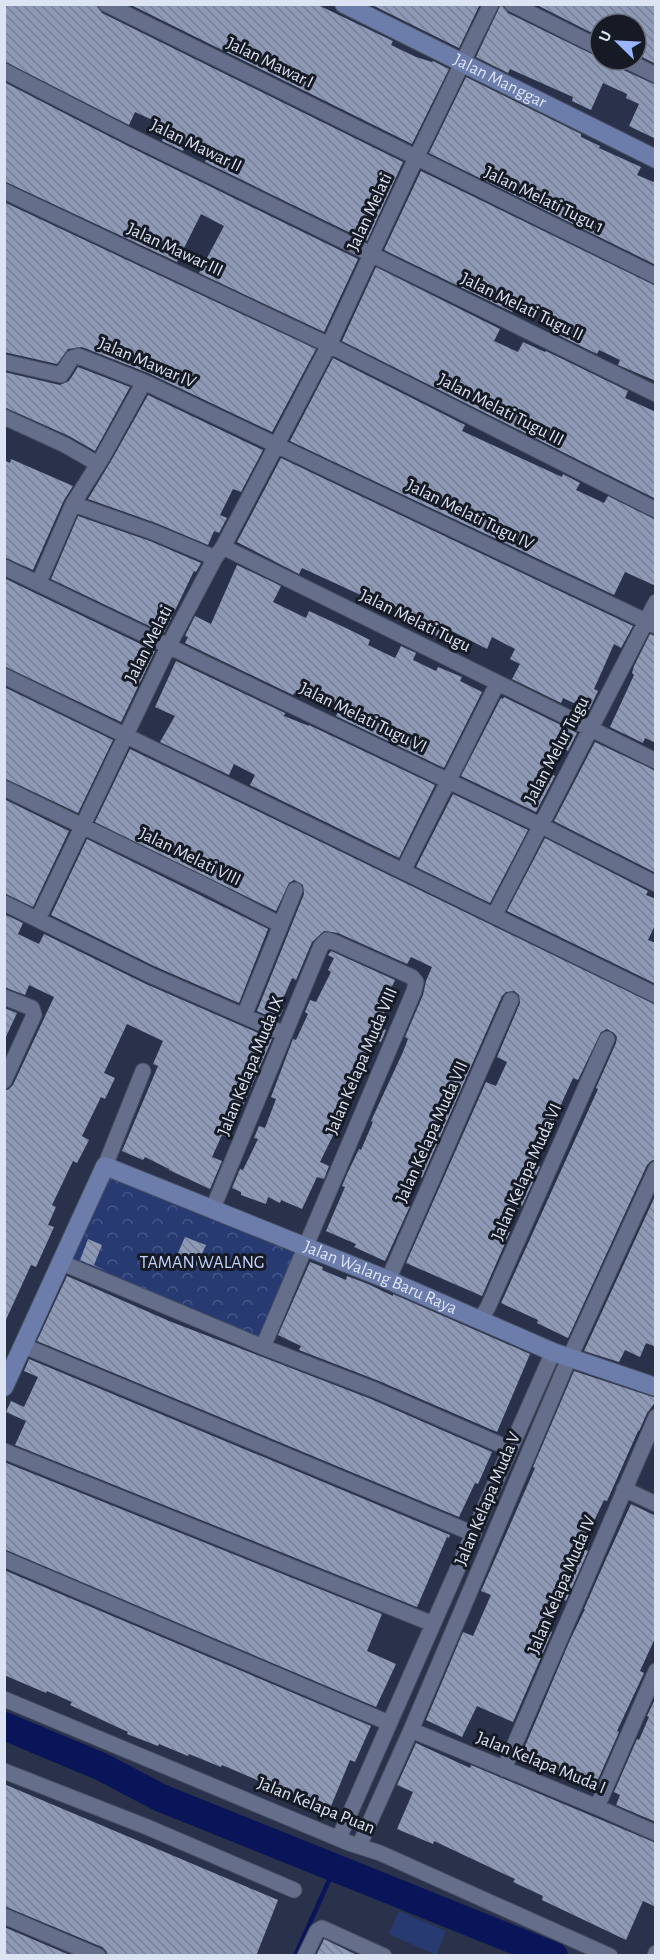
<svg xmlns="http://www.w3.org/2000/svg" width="660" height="1960" font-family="'Alegreya Sans',sans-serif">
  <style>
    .grass { fill: #273a72 }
    .forest { fill: url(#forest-crowns) }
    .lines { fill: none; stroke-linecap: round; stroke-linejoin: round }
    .stream { stroke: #0a1459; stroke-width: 4.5 }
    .river { stroke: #0a1459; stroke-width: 28 }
    .building { fill: url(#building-back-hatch) }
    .street-casing { stroke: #464e62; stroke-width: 17 }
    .secondary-casing { stroke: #464e62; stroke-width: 20 }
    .street { stroke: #656f8b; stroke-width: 15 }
    .secondary { stroke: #6c7dac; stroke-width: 18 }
    .labels { text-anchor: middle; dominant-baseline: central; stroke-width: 6; stroke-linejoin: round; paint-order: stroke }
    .street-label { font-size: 18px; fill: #dce3f2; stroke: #161a25 }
    .park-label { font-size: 18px; fill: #c3d4fd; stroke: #161a25 }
  </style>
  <defs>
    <pattern id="forest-crowns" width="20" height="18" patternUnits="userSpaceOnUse" patternTransform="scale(1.5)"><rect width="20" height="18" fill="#273a72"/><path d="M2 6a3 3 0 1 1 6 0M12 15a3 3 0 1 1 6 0" fill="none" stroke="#465687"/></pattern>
    <pattern id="building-back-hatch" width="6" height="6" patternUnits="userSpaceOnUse" patternTransform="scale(1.5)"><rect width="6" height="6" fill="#8e99b6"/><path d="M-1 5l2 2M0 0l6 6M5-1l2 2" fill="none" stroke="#778095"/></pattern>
  </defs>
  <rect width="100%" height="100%" fill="#29324a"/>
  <path class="grass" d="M399 1911 446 1931 436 1955 389 1934Z"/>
  <path class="forest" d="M102 1176 128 1178 303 1248 263 1342 64 1261Z"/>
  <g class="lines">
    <path class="stream" d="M295 1956 335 1867"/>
    <path class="river" d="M4 1726 102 1767 161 1798 554 1956"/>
  </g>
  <path class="building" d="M4 4H96L102 13 403 162 367 241 205 162 210 149 188 140 183 151 162 141 168 127 135 112 129 125 4 61Z
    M129 4H316L393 41 391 45 416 57 432 62 433 61 449 69 412 144Z
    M370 4H480L459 48Z
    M501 4 508 13 600 58V60H611L616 62 621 69 656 85V139L629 126 639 104 626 98 627 94 603 83 591 110 572 101 573 97 510 69 508 73 476 57Z
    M535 4H656V64L636 54V24H600V37Z
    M466 77 581 134V137L600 146 599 148 641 167 637 175 656 183V265L429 153Z
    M4 82 128 146 358 259 324 332 199 273 224 226 201 214 177 262 4 181Z
    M421 171 656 286V381L618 365 620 360 599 350 597 354 554 333 556 327 543 321 546 315 517 301 512 312 384 250Z
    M4 202 316 349 272 432 148 373 82 347 68 349 57 364 4 352Z
    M376 267 500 329 494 341 518 352 523 342 545 352 546 351 628 391 625 398 656 412V499L342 341Z
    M333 358 465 425 462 431 562 477 563 474 580 483 576 490 604 503 608 496 656 520V586L625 572 614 595 290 441Z
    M78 367 130 387 95 451 69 436 4 407V372L60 385 69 381Z
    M148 395 263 450 241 492 233 489 220 515 227 518 219 533 214 531 208 545 156 523 88 499 111 461Z
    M281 458 633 626 621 648 614 644 594 689 598 691 589 710 563 698 561 703 512 679 520 664 510 659 515 649 492 637 487 649 442 626 437 636 411 624 415 615 392 605 388 613 372 606 374 602 363 596 302 568 299 574 237 542Z
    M11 459 73 486 64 500 33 570 4 557V460L10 463Z
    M78 516 150 541 201 563 196 572 194 571 164 633 51 579Z
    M237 565 281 586 273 602 306 618 309 611 348 629 370 640 368 645 395 658 401 646 416 653 413 660 436 671 438 667 462 677 460 681 482 692 444 768 336 716 341 706 319 695 315 703 294 693 293 695 185 643 188 637 185 636 195 616 211 624Z
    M4 578 155 651 121 722 4 666Z
    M650 634 656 636V743L645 738 643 743 610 727 634 675 632 673 634 666Z
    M176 661 285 713 284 716 309 726V725L435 785 399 858 250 785 255 775 234 764 229 775 160 742 175 716 155 707Z
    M4 687 113 740 78 813 4 778Z
    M504 697 577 733 568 751 557 744 543 769 555 776 536 812 461 776 501 698 503 699Z
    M595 742 656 771V873L554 821Z
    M130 749 656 1005V1159L651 1161 647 1165 568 1338 537 1323 538 1320 501 1303 598 1089 596 1088 616 1043 617 1037 614 1033 607 1029 601 1032 578 1080 573 1078 534 1164 540 1167 522 1206 520 1205 508 1231 510 1232 482 1296 406 1263 486 1082 496 1086 507 1062 497 1057 520 1003 519 995 514 991 506 992 502 996 422 1178 418 1175 405 1204 410 1206 385 1261 354 1247 356 1244 326 1231 345 1187 342 1186 347 1174 359 1149 361 1150 373 1122 371 1121 403 1052 408 1039 405 1037 423 995 426 981 432 967 411 957 407 964 338 933 324 931 312 942 296 980 292 978 279 1008 283 1010 278 1020 257 1011 304 894 303 885 294 880 289 883 276 911 95 822Z
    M453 794 528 830 490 903 416 867Z
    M4 799 69 831 33 907 4 893Z
    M545 838 648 891 646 895 656 899V923L648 940 656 943V984L507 911Z
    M87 839 268 929 239 1003 154 966 51 915Z
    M4 914 23 923 18 934 39 944 44 934 146 984 272 1039 229 1138 222 1135 212 1157 222 1161 210 1189 169 1170V1169L145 1157 143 1160 122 1151 158 1066 153 1064 163 1041 127 1024 104 1073 115 1078 105 1099 101 1097 82 1136 89 1140 77 1163 73 1161 52 1205 56 1207 48 1225 54 1227 36 1267 31 1265 4 1324V1091L9 1089 13 1085 54 997 29 985 25 995 4 987Z
    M331 951 395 980 388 995 392 996 384 1013 387 1014 380 1028 386 1030 381 1042 375 1040 362 1070 360 1069 348 1098 349 1099 344 1113 320 1162 329 1166 324 1179 317 1177 302 1209 281 1200 280 1203 268 1197 266 1204 241 1195V1192L232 1188 240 1169 243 1170 258 1139 254 1138 259 1126 265 1128 276 1099 271 1097 293 1039 296 1040 308 1014 305 1012 310 1000 316 1002 331 972 328 970 334 958 328 955Z
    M4 1008 17 1013 4 1041Z
    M656 1194V1347L646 1343 640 1357 625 1350 619 1362 584 1351Z
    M185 1237 206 1245 194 1271 174 1262Z
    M88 1239 102 1245 94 1265 106 1271 80 1260Z
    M310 1262 323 1267 322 1270 346 1280 347 1276 368 1284 393 1296V1294L530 1354 497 1432 379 1381 299 1350 301 1346 278 1335Z
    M67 1276 169 1321 371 1399 492 1452 478 1484 475 1483 459 1517 37 1341Z
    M29 1359 450 1535 449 1538 447 1537 417 1607 15 1445 26 1421 6 1412 11 1401 24 1407 38 1377 24 1371Z
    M574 1371 656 1398V1401L647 1413 639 1431H638L607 1501 604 1500 581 1548 588 1551 566 1601 562 1599 548 1630 552 1632 513 1722 477 1706 462 1737 426 1720 463 1632 473 1636 491 1595 481 1591 535 1468 533 1467Z
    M4 1462 382 1614 367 1651 396 1664 376 1707 4 1549Z
    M631 1504 656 1516V1636L640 1671 644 1673 617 1731 619 1732 596 1784 591 1781 588 1789 520 1758 570 1640 585 1609H584L606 1559Z
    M4 1570 371 1726 355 1762 350 1760 329 1811 222 1765 221 1767 189 1754 188 1756 159 1744 158 1746 127 1734 128 1732 70 1705 72 1702 47 1691 46 1693 4 1675Z
    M656 1697V1822L616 1805 620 1795 614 1792 637 1739 639 1740 649 1717 647 1716Z
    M416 1743 470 1768 471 1765 656 1843V1907L643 1901 626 1940 542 1900 543 1896 513 1882 515 1879 434 1841 433 1844 397 1829 413 1792 397 1785Z
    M4 1784 278 1900 256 1956H108L106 1951 102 1947 4 1906Z
    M4 1927 72 1956H4Z
    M324 1939 359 1956H316Z"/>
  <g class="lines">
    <defs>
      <path id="street" d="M106 4 656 276
        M512 4 600 48
        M625 60 656 75
        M4 71 132 137 656 394
        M4 191 329 345 656 510
        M4 362 61 375 72 358 78 356 144 382 656 626
        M4 417 65 445 98 464
        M73 504 103 456 144 382
        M223 547 656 761
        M4 567 540 825 656 884
        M39 582 73 504 153 532 215 558
        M4 676 656 995
        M4 788 208 887 281 925
        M403 871 497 684
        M4 903 150 975 285 1034
        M494 916 656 602
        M38 919 169 645 215 558 223 547 329 345 416 158 491 4
        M4 997 32 1008 34 1015 4 1081
        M244 1016 295 890
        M105 1166 143 1071
        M213 1208 321 946 327 940 334 942 412 977 416 982 414 991 263 1347
        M60 1262 263 1347 375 1390 510 1449
        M386 1279 392 1271 511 1000
        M480 1320 488 1307 607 1039
        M24 1346 474 1534
        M4 1451 433 1624
        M624 1489 656 1504
        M4 1559 389 1723
        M4 1699 349 1843 380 1853 610 1956
        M411 1730 597 1807 656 1833
        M504 1769 656 1417
        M4 1771 147 1827 294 1890
        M597 1807 656 1671
        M339 1838 553 1352
        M359 1846 411 1730 564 1370 656 1169
        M4 1916 98 1956
        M305 1956 317 1931 322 1928 384 1956
        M655 1956 656 1953"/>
      <g id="secondary">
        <path id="s1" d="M344 4 656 159"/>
        <path id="s2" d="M4 1387 105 1166 386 1279 553 1352 656 1387"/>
      </g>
    </defs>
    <use href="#street" class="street-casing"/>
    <use href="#secondary" class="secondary-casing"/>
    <use href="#street" class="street"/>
    <use href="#secondary" class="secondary"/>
  </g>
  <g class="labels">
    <g class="street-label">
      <text transform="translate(270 63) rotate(26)">Jalan Mawar I</text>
      <text stroke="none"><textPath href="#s1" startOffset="174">Jalan Manggar</textPath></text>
      <text transform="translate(196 146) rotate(26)">Jalan Mawar II</text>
      <text transform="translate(544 200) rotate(26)">Jalan Melati Tugu 1</text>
      <text transform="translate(370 212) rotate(-65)">Jalan Melati</text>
      <text transform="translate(175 250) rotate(25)">Jalan Mawar III</text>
      <text transform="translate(522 307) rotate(26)">Jalan Melati Tugu II</text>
      <text transform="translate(147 363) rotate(23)">Jalan Mawar IV</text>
      <text transform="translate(501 410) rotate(27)">Jalan Melati Tugu III</text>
      <text transform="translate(470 515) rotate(26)">Jalan Melati Tugu IV</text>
      <text transform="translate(415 621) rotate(26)">Jalan Melati Tugu</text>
      <text transform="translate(149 644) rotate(-63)">Jalan Melati</text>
      <text transform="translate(363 718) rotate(26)">Jalan Melati Tugu VI</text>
      <text transform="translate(557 750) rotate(-62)">Jalan Melur Tugu</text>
      <text transform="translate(190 857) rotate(26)">Jalan Melati VIII</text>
      <text transform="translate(362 1061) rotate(-67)">Jalan Kelapa Muda VIII</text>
      <text transform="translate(251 1066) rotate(-68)">Jalan Kelapa Muda IX</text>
      <text transform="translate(432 1132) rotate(-66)">Jalan Kelapa Muda VII</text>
      <text transform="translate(527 1172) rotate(-66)">Jalan Kelapa Muda VI</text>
      <text stroke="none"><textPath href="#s2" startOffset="540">Jalan Walang Baru Raya</textPath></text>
      <text transform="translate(488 1499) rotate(-67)">Jalan Kelapa Muda V</text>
      <text transform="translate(562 1585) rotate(-67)">Jalan Kelapa Muda IV</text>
      <text transform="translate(541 1763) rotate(22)">Jalan Kelapa Muda I</text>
      <text transform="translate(316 1806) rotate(22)">Jalan Kelapa Puan</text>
    </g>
    <g class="park-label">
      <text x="202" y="1263">TAMAN WALANG</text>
    </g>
  </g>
  <rect width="660" height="1960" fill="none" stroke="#dce3f2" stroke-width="12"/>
  <g transform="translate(618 42) rotate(294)"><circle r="28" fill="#161a25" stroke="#656a77" stroke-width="1.5"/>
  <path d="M0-4.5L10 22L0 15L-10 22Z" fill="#9ab5fd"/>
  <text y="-9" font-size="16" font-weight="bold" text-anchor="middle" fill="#dce3f2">U</text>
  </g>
</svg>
